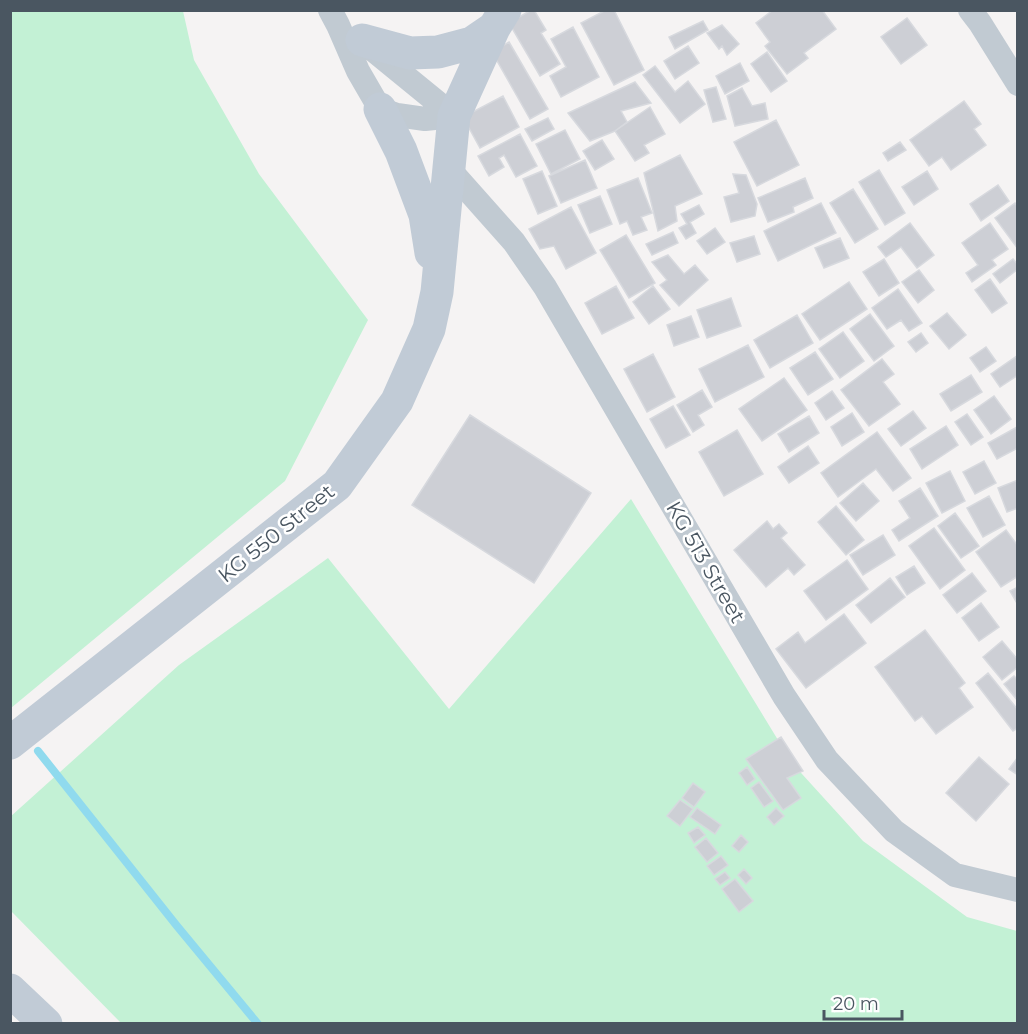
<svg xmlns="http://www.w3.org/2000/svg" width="1028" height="1034" font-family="Montserrat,sans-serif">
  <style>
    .green { fill: #c3f1d5 }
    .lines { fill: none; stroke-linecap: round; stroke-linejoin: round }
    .stream { stroke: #90daee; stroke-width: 8 }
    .building { fill: #cdcfd5; stroke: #d7d9de; stroke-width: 1.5 }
    .street { stroke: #c1cad2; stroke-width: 24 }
    .secondary { stroke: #c1cbd6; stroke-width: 33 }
    .labels { text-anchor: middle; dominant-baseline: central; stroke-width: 5; stroke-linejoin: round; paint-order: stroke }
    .street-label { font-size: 21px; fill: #4a5661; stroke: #fff }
  </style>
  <rect width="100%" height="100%" fill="#f5f3f3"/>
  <path class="green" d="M11 10 183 11 194 60 259 174 368 320 285 481 11 708Z
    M631 499 792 763 863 841 967 917 1017 931V1023H121L11 911 10 817 179 665 328 558 449 709Z"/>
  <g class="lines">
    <path class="stream" d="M38 751 177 926 258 1024"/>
  </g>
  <path class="building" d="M531 10H534L546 30 541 33 560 64 540 76 509 23Z
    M606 10H614L644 70 614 85 581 23Z
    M773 10H822L836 29 804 53 808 58 787 74 765 46 770 42 756 23Z
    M907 18 927 45 901 64 881 37Z
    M703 21 708 30 675 49 669 37Z
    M722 25 739 44 727 55 722 46 719 49 707 33Z
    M573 27 599 77 561 97 550 76 566 67 551 39Z
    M509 42 548 109 530 119 492 52Z
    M688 46 699 63 675 79 664 61Z
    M767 52 787 81 771 92 751 64Z
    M740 63 749 81 725 94 716 76Z
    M655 66 675 92 688 81 705 104 680 123 643 75Z
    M635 82 651 103 621 111 627 122 615 131 590 141 568 113Z
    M716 87 726 119 713 122 704 90Z
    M742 88 752 106 765 103 768 119 735 126 727 96Z
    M503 96 519 127 480 148 463 117Z
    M964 101 981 124 974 129 986 145 951 170 942 157 929 166 910 140Z
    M650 107 665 134 644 145 649 153 635 161 615 131Z
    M548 118 554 129 532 141 525 129Z
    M776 120 799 165 757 186 734 142Z
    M565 130 580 159 551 174 536 144Z
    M520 134 537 166 516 177 504 155 499 158 504 167 489 176 478 156Z
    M602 140 614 159 595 170 583 151Z
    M900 142 906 150 888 161 883 153Z
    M680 155 702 194 675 206 677 221 658 231 644 173Z
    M585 160 597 188 561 203 549 176Z
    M879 170 905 213 885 225 859 182Z
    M542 171 557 206 538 214 523 179Z
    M927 171 938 189 914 205 902 187Z
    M733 174 746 175 757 204 755 216 731 222 724 197 739 193Z
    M638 178 652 213 641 217 647 230 633 235 627 221 620 224 607 190Z
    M805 178 813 198 793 207 794 212 768 222 758 198Z
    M998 185 1009 201 981 221 970 204Z
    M853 189 878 229 855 243 830 203Z
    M600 196 612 224 590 233 578 205Z
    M821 203 836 233 778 261 764 231Z
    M1015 203 1018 207V249L995 218Z
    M699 205 704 214 690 222 696 233 686 239 679 228 687 224 681 214Z
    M571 207 596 253 566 269 554 246 540 249 529 229Z
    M910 223 934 255 917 268 901 247 886 257 878 247Z
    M990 223 1008 249 992 260 996 265 972 282 966 273 978 265 962 243Z
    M715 228 725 242 707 254 697 241Z
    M673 232 678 243 652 255 646 244Z
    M626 235 655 283 629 298 600 250Z
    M754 236 760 254 737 262 730 243Z
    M840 238 849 258 824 268 815 248Z
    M668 255 684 274 695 265 708 280 679 306 660 285 667 280 652 262Z
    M884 259 899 283 879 296 863 272Z
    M1013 259 1018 265V269L1000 283 993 274Z
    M919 270 934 290 918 303 902 282Z
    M990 279 1007 303 992 313 975 290Z
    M849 282 867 309 820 340 802 314Z
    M616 286 634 318 602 334 585 303Z
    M653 286 670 309 649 324 633 302Z
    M898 289 922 323 909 331 901 320 887 329 872 308Z
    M731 298 741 326 707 338 697 310Z
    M947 313 966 335 949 349 930 326Z
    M870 314 894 346 874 361 850 329Z
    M797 315 813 343 770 368 754 340Z
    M691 316 699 337 674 346 667 325Z
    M843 332 864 361 840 378 819 349Z
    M921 333 928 343 916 352 908 342Z
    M748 345 764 377 715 402 699 369Z
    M986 347 996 361 980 372 970 358Z
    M815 352 833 379 808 395 790 368Z
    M653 354 675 397 647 412 624 369Z
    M1017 356 1018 375 1000 387 991 374Z
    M882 359 894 374 883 382 900 404 869 426 841 390Z
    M971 375 982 392 951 411 940 394Z
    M784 378 807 410 762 441 739 409Z
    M702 390 712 407 698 415 704 425 693 432 677 405Z
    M832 391 844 408 826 420 815 403Z
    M994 396 1011 419 991 434 974 410Z
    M673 406 690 435 666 448 650 419Z
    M913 411 926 428 901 446 888 429Z
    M852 413 864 432 842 446 831 427Z
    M967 414 983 437 971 445 955 422Z
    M470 415 591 493 534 583 412 505Z
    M809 416 819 433 789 452 778 434Z
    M946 426 958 445 922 469 910 449Z
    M1017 427 1018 448 997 459 988 443Z
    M737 430 763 474 724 496 699 452Z
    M877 432 911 478 893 491 876 469 838 497 821 473Z
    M808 446 819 463 789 483 778 467Z
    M984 461 996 483 975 494 963 472Z
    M950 471 965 501 942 513 926 483Z
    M1018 480V508L1007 512 998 488Z
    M863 483 879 501 856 521 840 503Z
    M920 488 938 516 899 541 892 530 910 518 899 501Z
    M989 496 1005 525 983 537 967 508Z
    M836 506 864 540 846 555 818 522Z
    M955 513 979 546 961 558 938 526Z
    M767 521 773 529 779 524 787 533 781 538 805 565 794 575 788 568 766 587 734 550Z
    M934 528 965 570 940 589 909 546Z
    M1006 530 1018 546V576L1001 587 976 552Z
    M883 535 895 555 863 575 850 555Z
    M847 560 868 589 826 620 804 591Z
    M914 566 925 583 907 595 896 577Z
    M972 573 986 591 957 613 943 595Z
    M890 578 905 597 871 623 856 605Z
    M1018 587V605L1010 591Z
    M981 603 999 627 979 641 962 618Z
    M844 614 866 643 806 688 776 649 798 632 805 643Z
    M925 630 965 683 959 688 973 707 936 734 922 716 915 721 875 667Z
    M1002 641 1018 660V667L1002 680 983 657Z
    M988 673 1018 710V728L1013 731 976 683Z
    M1014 676 1018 680V701L1004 684Z
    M781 737 803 771 787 778 801 798 783 810 746 759Z
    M979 757 1009 784 976 821 946 793Z
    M1018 757V775L1009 769Z
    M747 767 755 779 747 785 739 773Z
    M759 782 773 801 764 807 751 788Z
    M693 783 705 792 694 807 682 798Z
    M680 800 693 809 680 826 667 816Z
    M697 808 721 825 715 834 690 817Z
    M776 808 784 816 774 825 767 817Z
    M698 827 705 835 694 843 688 833Z
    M741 835 748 842 739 852 732 846Z
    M706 838 718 853 707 862 695 847Z
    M721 856 728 865 714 875 707 866Z
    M744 869 752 878 746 884 738 875Z
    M725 872 730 878 720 885 715 879Z
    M735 879 753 901 739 912 722 889Z"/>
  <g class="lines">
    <path class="street" d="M330 10 338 25 358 71 380 109 397 115 425 119 454 116
      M970 10 980 23 1018 84
      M367 45 454 116
      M450 170 514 242 545 287 784 696 827 760 894 831 955 875 1018 890"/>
    <path class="secondary" d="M362 40 410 53 438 52 472 43 494 28
      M380 109 401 151 425 215 431 253
      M10 743 337 485 397 401 429 329 437 292 454 116 494 28 505 10
      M10 990 46 1024"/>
  </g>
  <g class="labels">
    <g class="street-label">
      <text transform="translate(276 533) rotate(-39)">KG 550 Street</text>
      <text transform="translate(706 562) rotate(60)">KG 513 Street</text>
    </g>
  </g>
  <rect width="1028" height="1034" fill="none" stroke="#4a5661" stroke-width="24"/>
  <path d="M824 1010v9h78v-9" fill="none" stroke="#4a5661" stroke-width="3"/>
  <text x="833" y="1010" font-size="18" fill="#4a5661" stroke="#ffffff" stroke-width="4.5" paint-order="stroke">20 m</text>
</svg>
